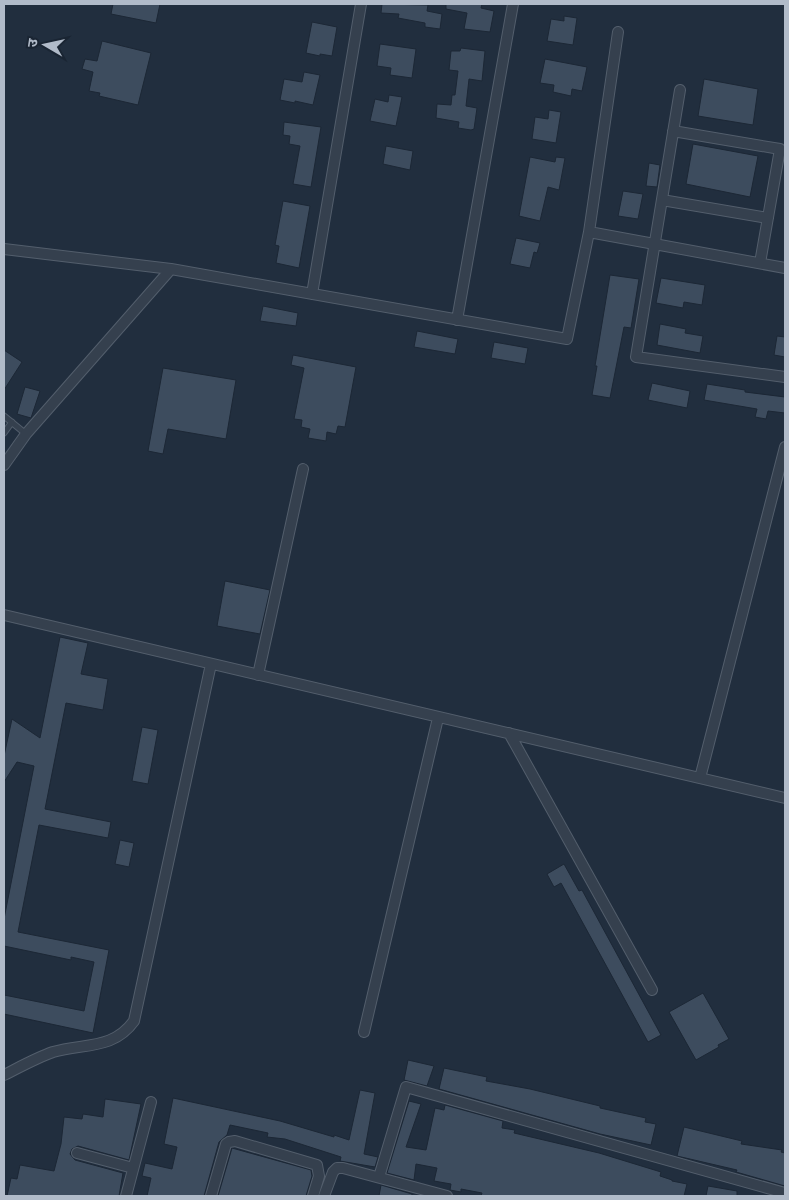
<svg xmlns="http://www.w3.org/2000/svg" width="789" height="1200" font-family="Barlow,'Noto Sans Devanagari',sans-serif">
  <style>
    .building { fill: #3d4c5e; stroke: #1c2735 }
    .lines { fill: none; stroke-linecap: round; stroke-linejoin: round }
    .lane-casing { stroke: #535e6c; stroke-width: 7 }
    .street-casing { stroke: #535e6c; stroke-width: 12 }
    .lane { stroke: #35404e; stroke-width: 5 }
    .street { stroke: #35404e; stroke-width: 10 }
  </style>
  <rect width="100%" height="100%" fill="#212e3e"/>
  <path class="building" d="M113 4H160L156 23 111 14Z
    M382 4 428 5 427 11 442 14 440 29 425 27V23L398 18 399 14 381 13Z
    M446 4H482L481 8 494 11 490 32 464 29 467 13 446 9Z
    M564 16 577 18 573 45 547 41 551 19 564 21Z
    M312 22 337 27 332 56 320 54V56L306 53Z
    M102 41 151 53 138 105 99 96 100 93 89 91 93 72 82 69 85 59 97 61Z
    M380 44 416 49 412 78 390 75 391 68 377 66Z
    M461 48 485 51 482 81 469 79 466 106 477 108 474 129 471 130 458 128 459 122 436 118 437 104 451 105 452 95H455L458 71 449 70 451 51H460Z
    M545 59 587 67 582 91 572 89 571 96 553 92 554 85 540 83Z
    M304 72 320 75 313 105 295 101V103L280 100 284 79 302 82Z
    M704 79 758 89 753 125 698 116Z
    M389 95 402 97 396 126 370 121 375 99 388 102Z
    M549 110 561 112 556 143 532 139 535 117 548 119Z
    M284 122 321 127 311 187 293 184 300 146 289 144 290 136 283 135Z
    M693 144 758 156 750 197 686 184Z
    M386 146 413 151 410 170 383 164Z
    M530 157 555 162 556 157 565 158 559 190 548 187 540 221 519 216Z
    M649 163 660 165 657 187 646 186Z
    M623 191 643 194 638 219 618 216Z
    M283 201 310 206 299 268 276 263 279 246 275 245Z
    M516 238 540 243 537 253 534 252 530 268 510 264Z
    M610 275 639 279 631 328 624 327 610 398 592 395 597 366H595Z
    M661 278 705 285 702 305 684 302 683 308 656 303Z
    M263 306 298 313 296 326 260 321Z
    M660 324 686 329 685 333 703 336 700 353 657 345Z
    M417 331 458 339 455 354 414 347Z
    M777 336 785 337V357L774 355Z
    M494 342 528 348 525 364 491 358Z
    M4 350 22 362 4 390Z
    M293 355 356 367 345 427 338 426 336 434 327 432 326 441 308 438 310 429 301 427 302 420 294 419 304 368 291 365Z
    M163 368 236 380 226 439 168 429 163 454 148 451Z
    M652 383 690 391 687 408 648 400Z
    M707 384 745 390V392L785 397V413L768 411 766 419 755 417 757 409 704 400Z
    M25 387 40 391 31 418 17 414Z
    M225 581 270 590 260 634 217 626Z
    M60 637 88 643 81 674 108 679 103 710 66 703 45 809 111 822 108 838 39 825 18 932 109 950 93 1033 4 1014V995L84 1011 94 962 71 957V960L4 946V919L34 766 17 762 4 782V756L12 719 40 738Z
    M142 727 158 730 148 784 132 781Z
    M120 840 134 843 129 867 115 864Z
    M564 864 579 891 582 890 661 1035 648 1042 561 883 554 887 547 874Z
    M703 993 729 1039 718 1045 719 1047 696 1060 669 1012Z
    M408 1060 434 1066 427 1086 404 1080Z
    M444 1068 487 1077 486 1081 530 1089 600 1106V1108L646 1118 645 1122 656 1124 651 1145 600 1134 439 1089Z
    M360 1090 375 1093 364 1154 378 1157 375 1167 340 1161 341 1157 285 1139 267 1137 268 1133 230 1125 227 1135 219 1142 204 1196H147L151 1178 142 1176 145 1163 172 1169 177 1147 164 1144 173 1098 280 1121 334 1137V1135L349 1140Z
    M105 1099 141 1104 129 1160 78 1146 72 1149 70 1154 75 1160 123 1173 119 1196H7L11 1178 17 1179 20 1165 54 1171 61 1144 64 1117 82 1119 83 1114 103 1117Z
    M409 1101 421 1104 406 1147 426 1150 435 1108 444 1110 445 1105 503 1121 502 1128 515 1130 514 1133 599 1153 661 1172 660 1176 672 1180V1181L687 1184 684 1196H481L482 1193 461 1189V1192L450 1190 451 1184 434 1181 437 1168 416 1164 414 1180 387 1173Z
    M684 1127 742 1141 741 1144 782 1150 781 1152 785 1153V1186L736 1172 737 1170 677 1156Z
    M232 1148 311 1170 312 1176 306 1196H218Z
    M381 1185 412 1194V1196H379Z
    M708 1186 737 1191V1196H706Z"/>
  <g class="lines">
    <defs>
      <path id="lane" d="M4 416 26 434
        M4 433 12 422"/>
      <path id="street" d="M680 90 636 357 785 377
        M673 131 780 149 760 263
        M662 200 768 218
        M589 232 618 32
        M4 249 171 269
        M312 294 361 4
        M457 320 513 4
        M4 465 26 434 171 269 567 339 589 232 785 268
        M4 615 785 798
        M258 675 303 469
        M509 733 652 990
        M700 778 785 447
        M364 1032 438 718
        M4 1075C20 1067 36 1058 53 1052 84 1043 113 1050 134 1021L211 664
        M77 1153 133 1168
        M379 1177 406 1087 785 1193
        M126 1196 151 1102
        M211 1196 226 1144 229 1142 235 1141 317 1165 319 1176 313 1196
        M324 1196 333 1172 337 1168H343L447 1196"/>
    </defs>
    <use href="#lane" class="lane-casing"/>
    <use href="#street" class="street-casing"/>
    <use href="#lane" class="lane"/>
    <use href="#street" class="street"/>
  </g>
  <rect width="789" height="1200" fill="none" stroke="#b1bbc9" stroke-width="10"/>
  <g transform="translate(45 45) rotate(279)" stroke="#1a2533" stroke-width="4" paint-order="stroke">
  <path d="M0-4L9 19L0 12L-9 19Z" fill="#b1bbc9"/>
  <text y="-8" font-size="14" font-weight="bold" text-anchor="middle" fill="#b1bbc9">उ</text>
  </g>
</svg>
